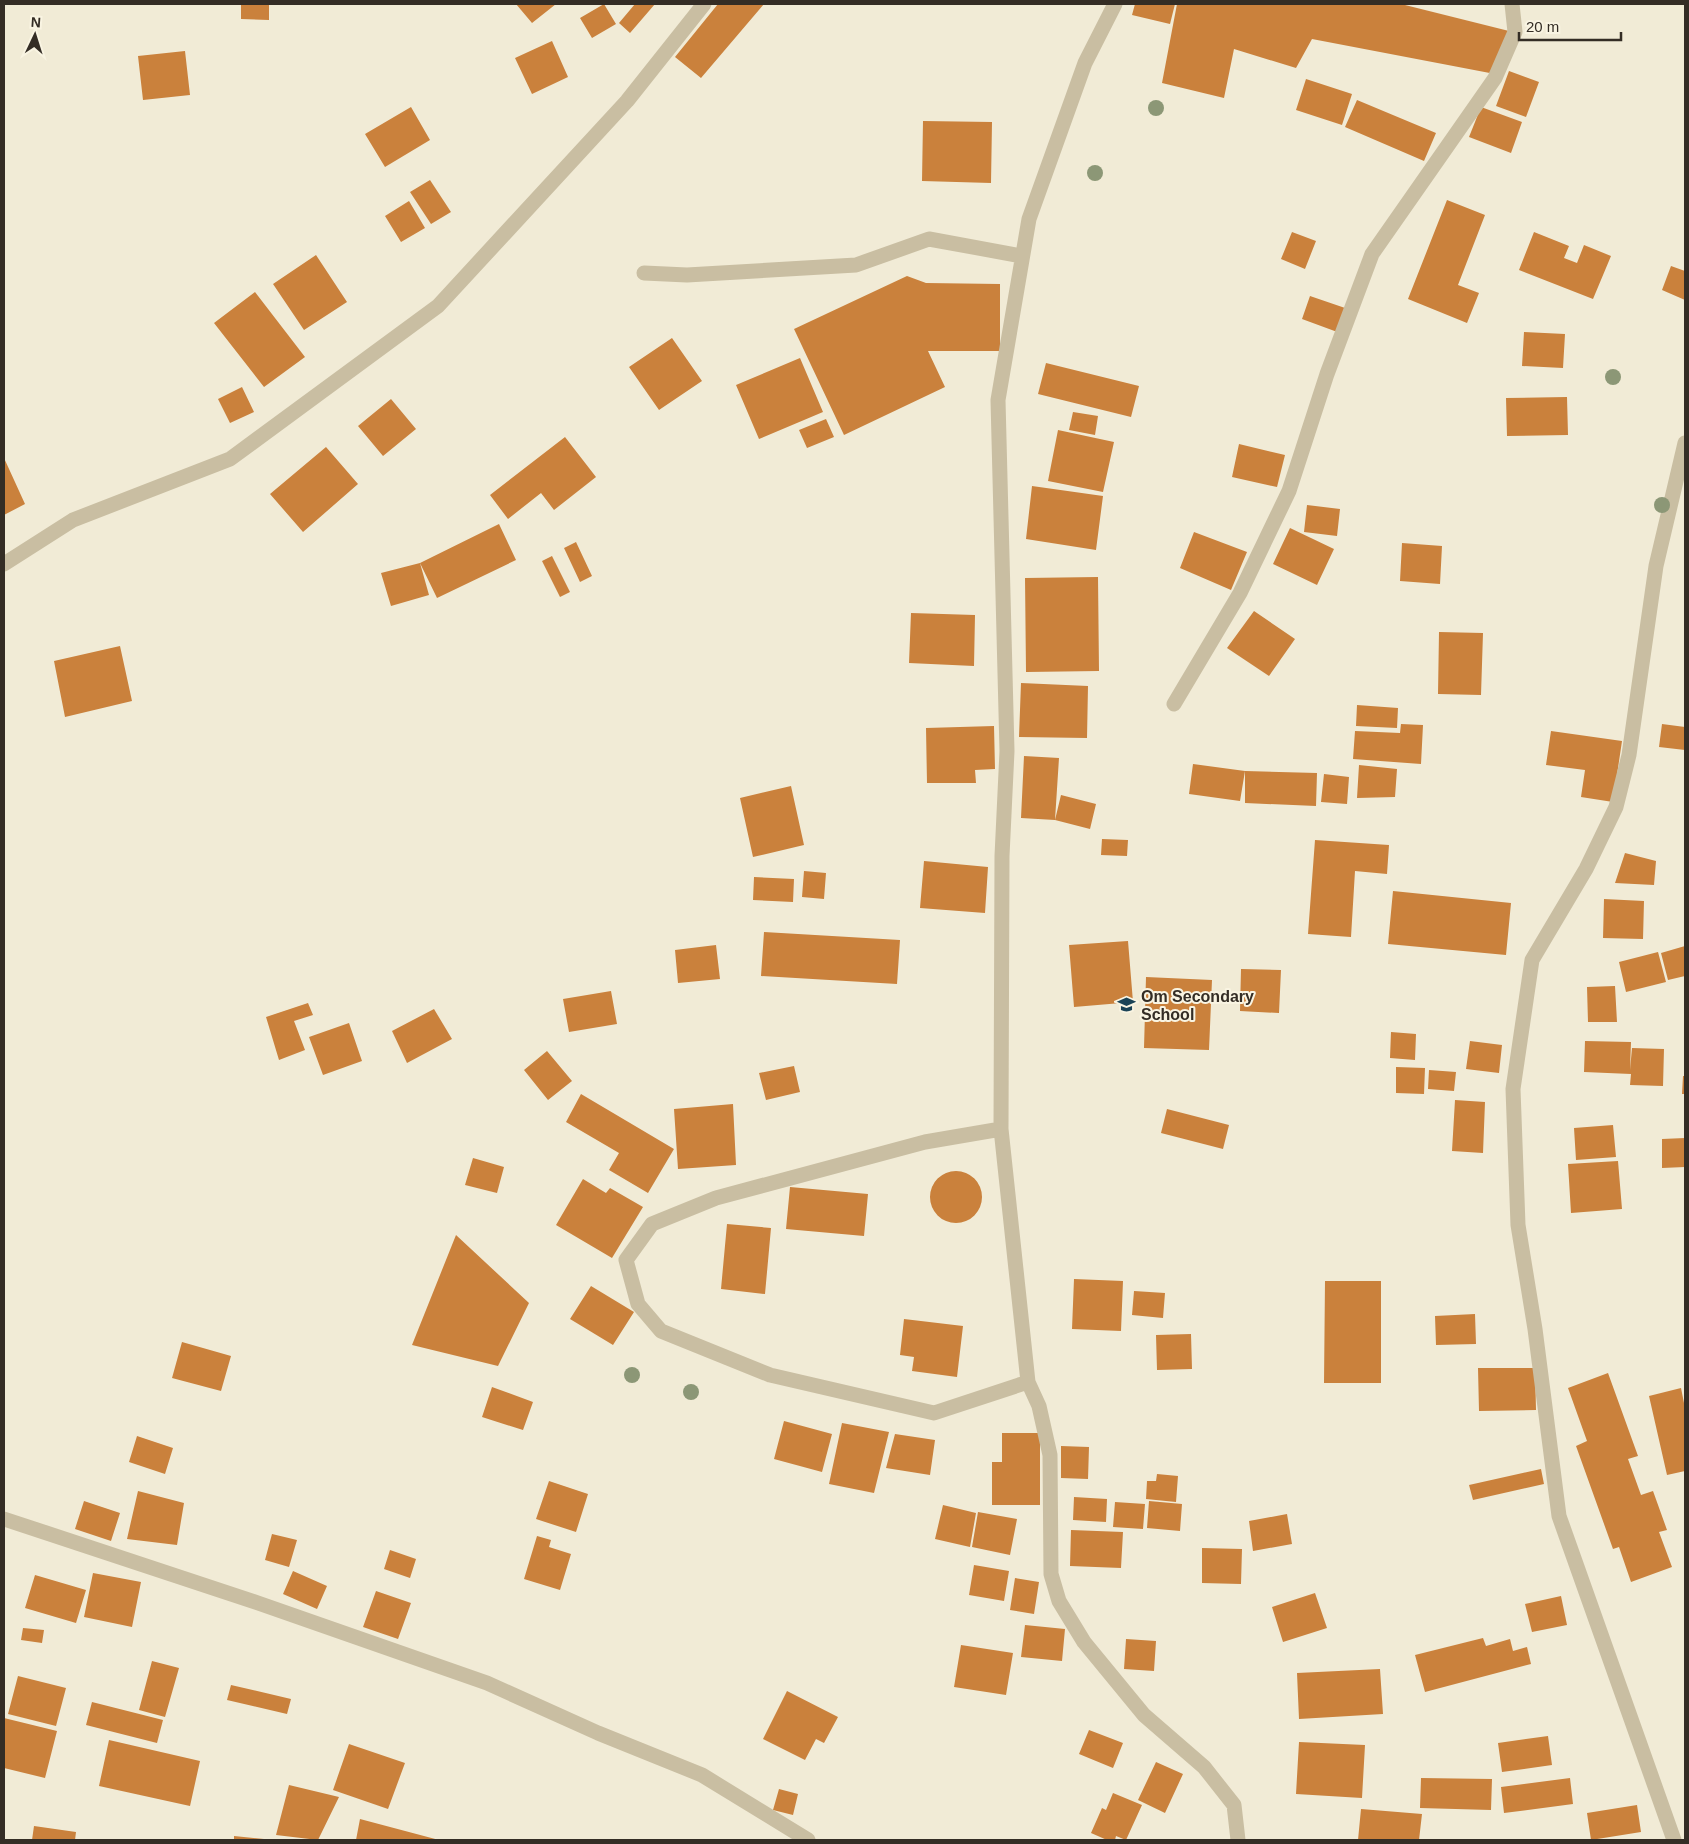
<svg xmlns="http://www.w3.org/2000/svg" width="1689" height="1844" font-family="Arial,sans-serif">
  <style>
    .building { fill: #ca813c }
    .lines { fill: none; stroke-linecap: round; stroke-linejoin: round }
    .minor { stroke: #c9bea2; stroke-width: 15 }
    .tree { fill: #8c9776 }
    .labels { text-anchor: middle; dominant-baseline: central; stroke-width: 4; stroke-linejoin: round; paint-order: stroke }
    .poi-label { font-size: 16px; font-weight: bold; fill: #342d25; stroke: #f9f4e2; text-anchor: start }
  </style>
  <rect width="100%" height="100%" fill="#f1ebd6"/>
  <path class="building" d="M241 4H269V20L241 19Z
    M516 4H556L532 23Z
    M604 4 616 24 592 38 580 18Z
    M635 4H655L630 33 619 23Z
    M718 4H764L701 78 675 57Z
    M1135 4H1175L1170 24 1132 15Z
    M1177 4H1401L1513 32 1495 74 1312 39 1296 68 1234 49 1224 98 1162 83Z
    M552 41 568 77 532 94 515 58Z
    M185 51 190 95 143 100 138 56Z
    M1509 71 1539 82 1526 117 1496 106Z
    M1306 79 1352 94 1342 125 1296 110Z
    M1357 100 1436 133 1424 161 1345 127Z
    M411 107 430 140 385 167 365 134Z
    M1481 107 1522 122 1511 153 1469 137Z
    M923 121 992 122 991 183 922 181Z
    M430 180 451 212 431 224 410 192Z
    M1447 200 1485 215 1458 285 1479 293 1467 323 1408 299Z
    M409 201 425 228 401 242 385 216Z
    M1292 232 1316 241 1305 269 1281 259Z
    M1534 232 1569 246 1564 258 1577 263 1584 245 1611 256 1593 299 1519 270Z
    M316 255 347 302 304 330 273 284Z
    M1671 266 1685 271V300L1662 290Z
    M907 276 926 283 1000 284V351H928L945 387 844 435 794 329Z
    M255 292 305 357 264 387 214 323Z
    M1310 296 1348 309 1340 333 1302 319Z
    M1524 332 1565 334 1563 368 1522 366Z
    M672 338 702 381 659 410 629 367Z
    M800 358 823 412 759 439 736 385Z
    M1046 363 1139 386 1131 417 1038 394Z
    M242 387 254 412 230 423 218 399Z
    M1567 397 1568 435 1507 436 1506 398Z
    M391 399 416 429 383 456 358 426Z
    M1073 412 1098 416 1095 435 1069 430Z
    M826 419 834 437 807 448 799 430Z
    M1058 430 1114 442 1103 492 1048 481Z
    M565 437 596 477 554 510 541 493 508 519 490 495Z
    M1239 444 1285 455 1277 487 1232 477Z
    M326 447 358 484 303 532 270 494Z
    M4 458 25 504 4 515Z
    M1032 486 1103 496 1096 550 1026 539Z
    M1307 505 1340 509 1337 536 1304 532Z
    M499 524 516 560 437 598 420 563Z
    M1290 528 1334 549 1317 585 1273 564Z
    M1194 532 1247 552 1231 590 1180 568Z
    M576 542 592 576 580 582 564 548Z
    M1402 543 1442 546 1440 584 1400 581Z
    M552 556 570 592 560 597 542 561Z
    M420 563 429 595 391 606 381 573Z
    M1098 577 1099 671 1026 672 1025 578Z
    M1254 611 1295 639 1269 676 1227 648Z
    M911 613 975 615 974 666 909 663Z
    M1439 632 1483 633 1481 695 1438 694Z
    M120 646 132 701 65 717 54 661Z
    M1021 683 1088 686 1087 738 1019 737Z
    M1357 705 1398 708 1397 728 1356 726Z
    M1401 724 1423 725 1421 764 1353 759 1355 731 1400 733Z
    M1662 724 1685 727V750L1659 747Z
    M994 726 995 769 975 770 976 783H927L926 728Z
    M1551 731 1622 741 1613 802 1581 797 1585 770 1546 765Z
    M1024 756 1059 758 1055 820 1021 818Z
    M1193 764 1245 771 1240 801 1189 794Z
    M1359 765 1397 769 1395 797 1357 798Z
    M1245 771 1317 773 1316 806 1245 803Z
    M1324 774 1349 777 1347 804 1321 802Z
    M791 786 804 845 753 857 740 798Z
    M1061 795 1096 804 1090 829 1055 820Z
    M1102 839 1128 840 1127 856 1101 855Z
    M1315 840 1389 845 1387 874 1355 871 1351 937 1308 934Z
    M1625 853 1656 861 1654 885 1615 883Z
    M924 861 988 867 985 913 920 908Z
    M804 871 826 873 824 899 802 897Z
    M754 877 794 879 793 902 753 900Z
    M1393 891 1511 903 1506 955 1388 944Z
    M1604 899 1644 901 1643 939 1603 938Z
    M764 932 900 940 897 984 761 976Z
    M1128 941 1133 1002 1074 1007 1069 945Z
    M716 945 720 979 678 983 675 950Z
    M1685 946V976L1668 980 1661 953Z
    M1658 952 1666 982 1626 992 1619 962Z
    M1241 969 1281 970 1279 1013 1240 1011Z
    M1146 977 1212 980 1209 1050 1144 1048Z
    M1615 986 1617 1022H1588L1587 987Z
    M611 991 617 1024 569 1032 563 999Z
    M308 1003 313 1015 294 1021 305 1050 279 1060 266 1017Z
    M434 1009 452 1039 407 1063 392 1031Z
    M349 1023 362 1061 323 1075 309 1037Z
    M1391 1032 1416 1034 1415 1060 1390 1058Z
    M1470 1041 1502 1045 1499 1073 1466 1069Z
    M1585 1041 1631 1042 1630 1070 1632 1048 1664 1049 1663 1086 1630 1085 1631 1074 1584 1072Z
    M547 1051 572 1081 548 1100 524 1070Z
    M794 1066 800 1092 766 1100 759 1073Z
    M1396 1067 1425 1068 1424 1094 1396 1093Z
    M1429 1070 1456 1072 1454 1091 1428 1089Z
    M1683 1076H1685V1094H1682Z
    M581 1094 674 1149 648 1193 609 1170 619 1153 566 1122Z
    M1455 1100 1485 1102 1483 1153 1452 1151Z
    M733 1104 736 1165 678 1169 674 1109Z
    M1167 1109 1229 1125 1223 1149 1161 1133Z
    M1613 1125 1616 1157 1576 1160 1574 1128Z
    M1685 1138V1167L1662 1168V1139Z
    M473 1158 504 1167 497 1193 465 1185Z
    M1618 1161 1622 1209 1571 1213 1568 1164Z
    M930 1197a26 26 0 1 1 52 0a26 26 0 1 1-52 0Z
    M583 1179 606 1193 610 1188 643 1207 612 1258 556 1225Z
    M790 1187 868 1194 864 1236 786 1229Z
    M727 1224 771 1228 765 1294 721 1289Z
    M456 1235 529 1303 498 1366 412 1345Z
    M1074 1279 1123 1281 1121 1331 1072 1329Z
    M1325 1281H1381V1383H1324Z
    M591 1286 634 1312 613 1345 570 1319Z
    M1134 1291 1165 1293 1163 1318 1132 1315Z
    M1475 1314 1476 1344 1436 1345 1435 1316Z
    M904 1319 963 1326 957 1377 912 1371 914 1357 900 1355Z
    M1191 1334 1192 1369 1157 1370 1156 1335Z
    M182 1342 231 1356 221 1391 172 1378Z
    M1478 1368H1535L1536 1410 1479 1411Z
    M1608 1373 1638 1456 1628 1459 1641 1495 1653 1491 1667 1530 1659 1532 1672 1567 1631 1582 1619 1547 1613 1549 1576 1446 1587 1441 1568 1388Z
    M492 1387 533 1402 523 1430 482 1417Z
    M1681 1388 1685 1408V1471L1667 1475 1649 1396Z
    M784 1421 832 1434 822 1472 774 1459Z
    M842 1423 889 1432 874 1493 829 1484Z
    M1002 1433H1040V1505H992V1462H1002Z
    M895 1434 935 1440 930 1475 886 1468Z
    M137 1436 173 1448 165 1474 129 1462Z
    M1061 1446 1089 1447 1088 1479 1061 1478Z
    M1541 1469 1544 1484 1473 1500 1469 1485Z
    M1157 1474 1178 1476 1176 1502 1146 1499 1147 1481H1156Z
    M549 1481 588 1494 576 1532 536 1519Z
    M138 1491 184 1503 177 1545 127 1539Z
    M1074 1497 1107 1499 1106 1522 1073 1520Z
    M84 1501 120 1513 111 1541 75 1529Z
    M1149 1501 1182 1504 1180 1531 1147 1528Z
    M1115 1502 1145 1504 1143 1529 1113 1527Z
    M943 1505 976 1513 970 1547 935 1539Z
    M978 1512 1017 1519 1010 1555 972 1547Z
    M1287 1514 1292 1544 1253 1551 1249 1521Z
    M1071 1530 1123 1532 1121 1568 1070 1566Z
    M272 1534 297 1540 289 1567 265 1560Z
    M537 1536 551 1540 549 1547 571 1554 560 1590 524 1579Z
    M1202 1548 1242 1549 1241 1584 1202 1583Z
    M390 1550 416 1559 410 1578 384 1569Z
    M974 1565 1009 1571 1004 1601 969 1595Z
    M293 1571 327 1586 317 1609 283 1594Z
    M93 1573 141 1582 132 1627 84 1617Z
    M35 1575 86 1590 76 1623 25 1608Z
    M1015 1578 1039 1582 1034 1614 1010 1610Z
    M376 1591 411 1603 398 1639 363 1627Z
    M1315 1593 1327 1628 1283 1642 1272 1607Z
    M1561 1596 1567 1625 1532 1632 1525 1604Z
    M1025 1625 1065 1629 1062 1661 1021 1657Z
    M23 1628 44 1630 42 1643 21 1640Z
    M1483 1638 1486 1646 1510 1639 1513 1651 1527 1647 1531 1664 1425 1692 1415 1655Z
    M1126 1639 1156 1641 1154 1671 1124 1669Z
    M961 1645 1013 1653 1006 1695 954 1687Z
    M152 1661 179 1668 165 1717 139 1710Z
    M1380 1669 1383 1714 1299 1719 1297 1673Z
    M18 1676 66 1688 56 1726 8 1714Z
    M231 1685 291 1699 287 1714 227 1700Z
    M787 1691 838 1717 824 1743 816 1739 805 1760 763 1739Z
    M92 1702 163 1720 157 1743 86 1725Z
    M4 1718 57 1731 45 1778 4 1768Z
    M1089 1730 1123 1743 1113 1768 1079 1754Z
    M1548 1736 1552 1765 1502 1772 1498 1743Z
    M109 1740 200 1761 190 1806 99 1786Z
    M1299 1742 1365 1745 1362 1798 1296 1794Z
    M349 1744 405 1763 388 1809 333 1790Z
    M1156 1762 1183 1774 1165 1813 1138 1800Z
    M1421 1778 1492 1779 1491 1810 1420 1808Z
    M1570 1778 1573 1804 1504 1813 1501 1787Z
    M289 1785 339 1797 318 1840 276 1835Z
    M779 1789 798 1794 793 1815 773 1810Z
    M1113 1793 1142 1805 1126 1840 1116 1836 1115 1840H1107L1091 1833 1102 1808 1106 1810Z
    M1637 1805 1641 1832 1591 1840 1587 1813Z
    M1361 1809 1422 1814 1419 1840H1358Z
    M360 1819 439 1840H356Z
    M34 1826 76 1832 75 1840H32Z
    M234 1836 264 1839V1840H234Z"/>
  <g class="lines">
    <path class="minor" d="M1115 4 1085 63 1029 219 998 400 1007 751 1002 856 1001 1129 1028 1382 1039 1406 1050 1455 1051 1574 1059 1601 1084 1642 1144 1715 1204 1767 1234 1805 1238 1840
      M644 273 687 275 856 265 929 239 1022 256
      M4 564 73 520 230 459 438 306 627 101 704 4
      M1174 704 1240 593 1289 491 1327 374 1372 254 1495 78 1515 32 1512 4
      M1001 1129 925 1142 716 1198 652 1224 626 1260 638 1304 661 1331 770 1375 934 1413 1028 1382
      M4 1519 258 1603 487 1683 598 1733 702 1775 808 1840
      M1674 1840 1559 1516 1535 1329 1518 1225 1513 1089 1532 960 1586 869 1616 807 1629 755 1656 566 1685 443"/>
  </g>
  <g class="tree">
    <circle cx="1156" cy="108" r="8"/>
    <circle cx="1095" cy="173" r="8"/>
    <circle cx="1613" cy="377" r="8"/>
    <circle cx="1662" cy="505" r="8"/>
    <circle cx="632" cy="1375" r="8"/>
    <circle cx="691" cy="1392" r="8"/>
  </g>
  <defs>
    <symbol id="school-bare" viewBox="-9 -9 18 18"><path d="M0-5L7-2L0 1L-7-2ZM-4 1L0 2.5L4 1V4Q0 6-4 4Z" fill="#1a4356" stroke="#f9f4e2" stroke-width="2.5" paint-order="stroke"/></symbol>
  </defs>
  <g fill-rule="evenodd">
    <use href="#school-bare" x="1114" y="992" width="25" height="25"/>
  </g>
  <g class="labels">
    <g class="poi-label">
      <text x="1141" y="996">Om Secondary<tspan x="1141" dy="18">School</tspan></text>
    </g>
  </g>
  <rect width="1689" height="1844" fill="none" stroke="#342d25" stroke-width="10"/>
  <g transform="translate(35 35) rotate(4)" stroke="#f9f4e2" stroke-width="4" paint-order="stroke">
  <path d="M0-4L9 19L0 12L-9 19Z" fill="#342d25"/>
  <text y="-8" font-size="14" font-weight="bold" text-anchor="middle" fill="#342d25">N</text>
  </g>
  <path d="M1519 32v8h102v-8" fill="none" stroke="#342d25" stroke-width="2.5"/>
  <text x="1526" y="32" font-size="15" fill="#342d25" stroke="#f9f4e2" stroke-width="4" paint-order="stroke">20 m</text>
</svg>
